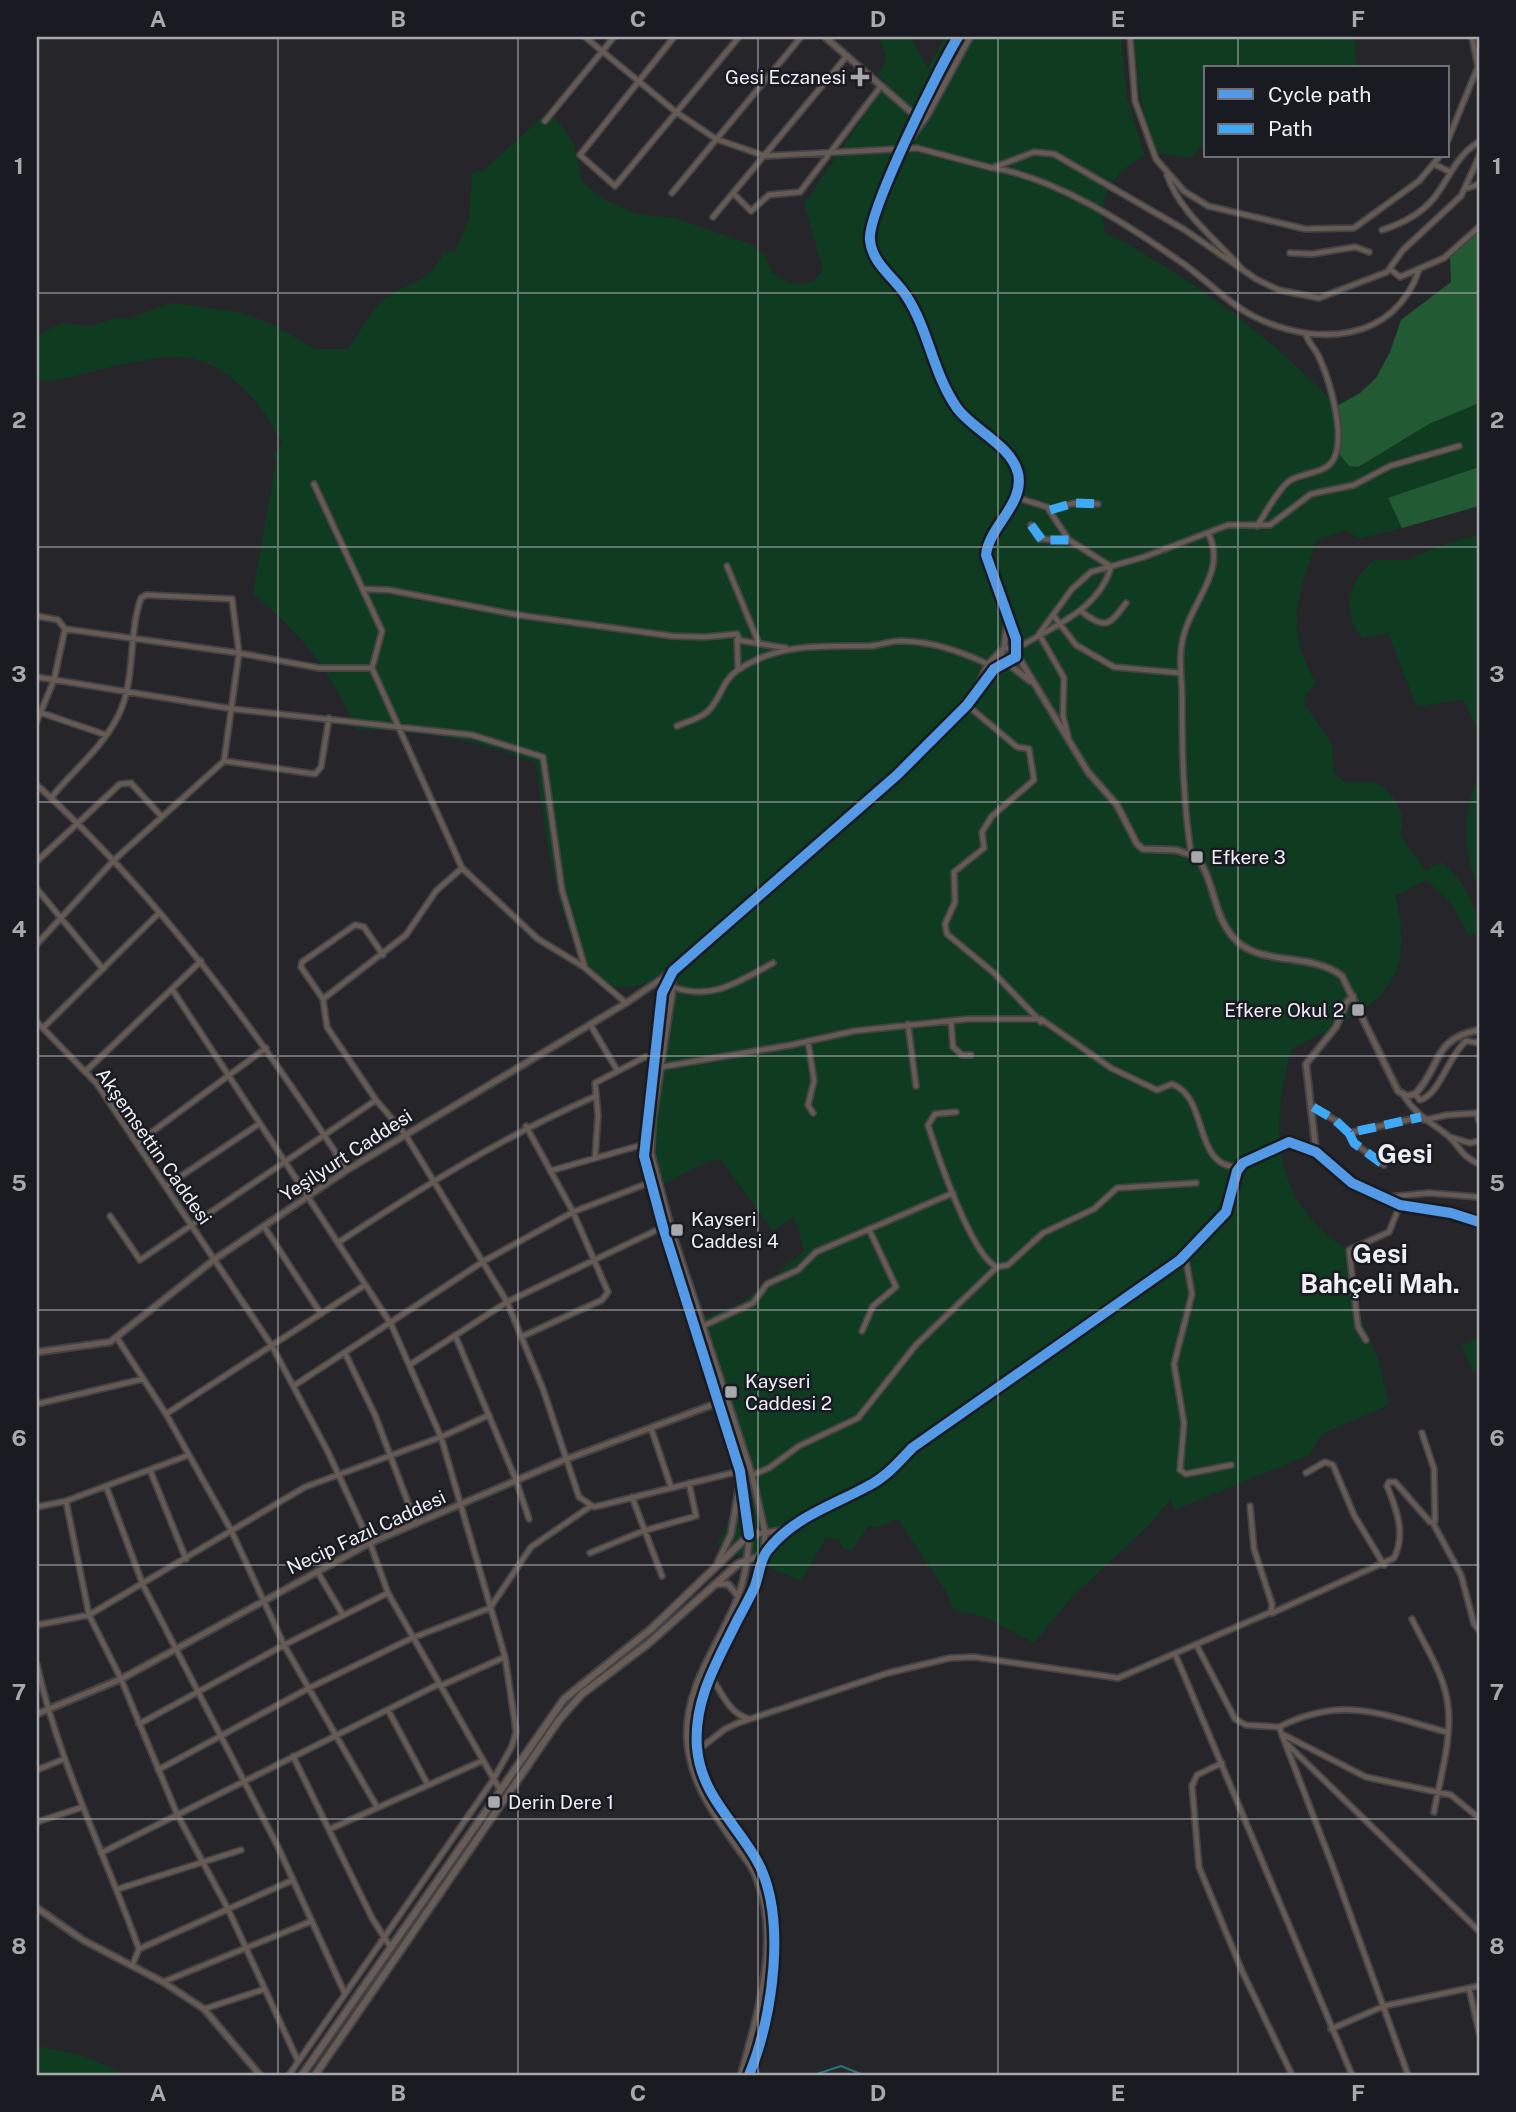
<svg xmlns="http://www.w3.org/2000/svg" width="1516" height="2112" font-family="'Public Sans',sans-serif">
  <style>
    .green { fill: #0f3b20 }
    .forest { fill: #225a34 }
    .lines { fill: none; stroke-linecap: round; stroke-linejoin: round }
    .stream { stroke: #2a727d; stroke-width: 2 }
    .minor-casing { stroke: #434345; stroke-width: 8 }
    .tertiary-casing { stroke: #434345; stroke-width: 9 }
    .secondary-casing { stroke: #434345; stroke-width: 10 }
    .minor { stroke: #665a54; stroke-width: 4.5 }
    .tertiary { stroke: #665a54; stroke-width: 5 }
    .secondary { stroke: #685c57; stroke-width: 6 }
    .quiet { stroke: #3fa9f5; stroke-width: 9; stroke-dasharray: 18 9; stroke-linecap: butt }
    .cycleway-casing { stroke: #1a1b22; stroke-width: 15 }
    .cycleway { stroke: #5399e6; stroke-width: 10 }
    .grid { fill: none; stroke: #a8a9ad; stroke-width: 2; stroke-opacity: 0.55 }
    .poi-dot { fill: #a8a9ad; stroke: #1a1b22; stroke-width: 2.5 }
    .labels { text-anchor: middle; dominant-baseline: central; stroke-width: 5; stroke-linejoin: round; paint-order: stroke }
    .poi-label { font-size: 19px; fill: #eeeff4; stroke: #1a1b22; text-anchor: start }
    .street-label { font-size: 19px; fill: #eeeff4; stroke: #1a1b22 }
    .district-label { font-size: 26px; font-weight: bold; fill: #eeeff4; stroke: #1a1b22 }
    .neatline { fill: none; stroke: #a8a9ad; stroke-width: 2.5 }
    .grid-label { font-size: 23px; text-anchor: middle; font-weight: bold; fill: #a8a9ad }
  </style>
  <rect width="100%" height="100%" fill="#26262a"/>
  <path class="green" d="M878 37H910L928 68 945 37 964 54 975 37H1121L1127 98 1145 156C1114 170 1096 197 1105 232 1192 278 1269 335 1337 406L1340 455 1349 466 1429 424 1479 403V467L1388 499 1402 528 1360 539 1346 530 1316 541C1298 599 1284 627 1316 683L1306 694 1304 703 1332 744 1334 773 1344 782C1354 784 1363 780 1373 782 1390 786 1411 818 1399 834L1426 871 1440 862C1458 870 1485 915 1475 934L1469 936 1452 904 1426 880 1395 896C1422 996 1364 1008 1291 1050 1269 1136 1272 1202 1353 1254L1358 1312 1378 1359 1389 1405 1322 1434 1309 1455 1174 1510 1171 1498 1150 1524 1070 1599 1034 1643 985 1617 954 1610 947 1593 898 1519 876 1528 869 1525 852 1550 843 1549 839 1539 826 1538 801 1581 717 1546C725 1529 732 1513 734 1495 738 1452 703 1365 690 1322L740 1304 804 1251 794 1216 773 1231 721 1160C706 1158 667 1184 650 1190 634 1121 651 1047 659 978 642 985 626 992 607 984 558 963 543 813 536 763 478 740 418 729 356 730 334 674 299 631 253 594L276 461 273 455 282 443C264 406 229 362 184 357 149 354 88 374 52 381L37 380V336L61 323 90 326 116 318 128 319 171 303 239 312 272 324 315 349H348C359 335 370 311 384 299 408 281 428 285 444 252H455L469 219 472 173 484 170 548 112 563 127 574 145 582 182 603 199 637 214 675 218 751 244 765 255 772 273C791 285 810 292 823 269L804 204 887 82 877 74C891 62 885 51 878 37Z
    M1134 37H1355L1356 64 1355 68H1206V141L1190 158 1158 153C1140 115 1138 77 1134 37Z
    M1479 535V732L1463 699 1417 707 1388 633 1363 638C1339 613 1349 579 1375 560H1407L1448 543Z
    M1479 773V890C1462 853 1463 811 1479 773Z
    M1479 1337V1373L1472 1370 1462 1345Z
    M37 2046 81 2055 128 2075H37Z"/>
  <path class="forest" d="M1479 224V403L1429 424 1358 467 1349 466 1340 455 1337 406 1360 393 1376 378 1390 352 1401 320 1451 282 1450 256Z
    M1479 467V506L1402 528 1388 498Z"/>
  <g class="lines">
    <path class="stream" d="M701 1751 704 1768
      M737 1827C780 1867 785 1935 774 1990 769 2018 759 2047 758 2075
      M814 2075 841 2066 863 2075"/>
    <defs>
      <path id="minor" d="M585 37 676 112 716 139 765 156 917 148 992 168 1034 152 1054 154 1185 230 1256 279 1279 290 1319 298 1387 272 1403 250 1461 196 1479 157
        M674 37 580 155 615 186 739 37
        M1130 37 1135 101 1156 159 1184 191 1208 206 1305 229 1354 228 1419 181 1440 156
        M1472 37 1478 67
        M545 121 614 37
        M1448 140 1479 64
        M1434 164 1450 172
        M994 168C1057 179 1125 223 1178 260 1204 277 1227 303 1255 317 1315 347 1394 343 1419 270
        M1167 175C1181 214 1214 237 1241 268
        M1468 188 1479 184
        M672 193 801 37
        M733 193 751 211 769 195 800 192 881 86
        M713 217 846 57
        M1382 230C1401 224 1421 214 1434 198 1449 179 1457 154 1479 142
        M1290 253 1312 254 1355 247 1369 252
        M1390 269 1400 277 1444 258 1479 227
        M314 484 382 631 372 668 462 868 538 939 584 967
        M1015 497 1047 507 1069 540 1110 566
        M1050 510 1074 503 1098 504
        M1031 525 1039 539 1067 540
        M1257 526C1266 513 1276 492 1288 482 1299 473 1316 475 1328 466 1351 447 1329 379 1319 357 1315 348 1308 343 1306 334
        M727 566 759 644
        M363 589 389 590 518 615 672 636 705 637 737 634 740 641
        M1081 611C1105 630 1109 626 1126 603
        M1053 615 1076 645 1114 667 1181 673
        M37 616 58 620 65 629 54 680 37 721
        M65 629 239 653 319 668H372
        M1015 650C1051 626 1098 612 1111 567
        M738 670 737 640 786 648
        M37 677 233 709 472 735 543 757 562 890 585 968 626 1003
        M967 705 1017 747 1029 749 1034 780 992 816 982 832 984 848 954 872 955 902 945 924 947 934 994 973 1041 1022
        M42 713 106 735
        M677 726C686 722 699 719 707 712 721 700 721 681 738 670 778 643 822 646 868 646 878 646 889 641 899 641 930 640 961 652 988 664
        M1068 736 1063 716 1064 678 1039 634 1072 589 1091 572 1144 557 1228 525H1270L1311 494 1354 485 1390 466 1459 446
        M224 761 315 774 321 767 329 718
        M37 785C160 897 257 1031 347 1170
        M1191 853C1183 801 1182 750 1182 697 1182 677 1178 657 1183 638 1191 601 1228 571 1208 533
        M37 861 120 784 131 783 162 817
        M37 889 103 969
        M37 944 113 861 224 761 239 653 232 599 146 595 141 598C128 634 136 679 119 714 103 748 73 770 51 798
        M383 955 364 927 355 925 302 962 301 967 323 999 327 1027 376 1100 405 1134 507 1302 543 1389 579 1497 594 1507 740 1471
        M673 987C712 1001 738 982 773 963
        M172 989 391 1324 441 1437 505 1657 514 1717 516 1732 512 1746 493 1780 289 2075
        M323 999 406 935 436 891 462 868
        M951 1021 953 1047 962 1055H971
        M37 1022 97 1084 272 1346 328 1452 370 1543 388 1593 500 1790
        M590 1024 617 1070
        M908 1024 916 1086
        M43 1028 159 913
        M808 1041 814 1081 808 1105 813 1113
        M661 1067 791 1045 854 1031 968 1019H1041L1111 1068 1157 1090 1172 1084C1210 1098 1192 1168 1239 1167
        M85 1072 201 961
        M1415 1094 1420 1100C1440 1094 1447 1058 1466 1041L1479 1043
        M1404 1096C1416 1115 1429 1121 1446 1134 1459 1144 1460 1156 1479 1164
        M1313 1107 1335 1120 1349 1133 1421 1117
        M956 1112 935 1114 928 1125C937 1154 972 1257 997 1267L1008 1265 1043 1233 1094 1209 1117 1188 1196 1183
        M1477 1113 1479 1121
        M1425 1120 1447 1115 1479 1113
        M1349 1133 1354 1143 1384 1165
        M1450 1137 1470 1143 1479 1141
        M137 1143 266 1048
        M1316 1152C1342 1174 1367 1191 1399 1204 1421 1213 1454 1214 1479 1222
        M595 1158 598 1115 595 1083 645 1057 654 1058
        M550 1171 645 1144
        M166 1186 259 1124
        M1388 1197 1429 1193 1479 1197
        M110 1216 140 1260 376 1100
        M265 1228 321 1314
        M339 1242C424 1186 502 1137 596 1096
        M1185 1255 1192 1294 1174 1364 1184 1423 1180 1470 1186 1474 1231 1465
        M703 1326 753 1303 767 1284 798 1270 816 1252 953 1193
        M862 1331 873 1306 896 1287 869 1229
        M455 1335 516 1480 529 1519
        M521 1337 602 1300 608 1292 573 1212 526 1126
        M117 1338 166 1414
        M1366 1340 1358 1327 1349 1250 1389 1232 1400 1205
        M345 1353 375 1415 416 1524
        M411 1364 507 1302 663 1227
        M295 1385 484 1261 573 1212 651 1182
        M37 1404 143 1379
        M651 1428 671 1487
        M189 1455 231 1530 284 1645 377 1807
        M150 1470 186 1559
        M1306 1473 1325 1462 1333 1465 1354 1515 1384 1565
        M752 1475 769 1468 799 1446 858 1418 916 1345 997 1267
        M106 1486 66 1501 89 1615 121 1679 177 1814 228 1909 298 2061
        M632 1497 662 1576
        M37 1507 66 1501
        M1433 1523 1461 1575 1474 1624 1479 1630
        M590 1553 643 1531 696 1516 689 1483
        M317 1571 343 1615
        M1272 1613 1394 1558C1406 1534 1397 1510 1387 1486L1389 1482H1395L1430 1522 1435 1521 1434 1469 1422 1433
        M1412 1619C1424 1644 1442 1671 1447 1699 1454 1734 1440 1777 1434 1812
        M37 1625 89 1615 305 1487 441 1437 489 1415
        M1197 1646 1235 1719 1246 1725 1279 1727 1333 1867 1408 2075
        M1176 1656 1352 2075
        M37 1665C59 1763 105 1854 139 1949L132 1966
        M711 1676C721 1692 730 1715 750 1719
        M440 1686 505 1657
        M388 1710 428 1785
        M139 1724 284 1645 388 1593
        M1279 1727C1343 1695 1381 1714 1446 1732
        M1282 1734 1366 1777 1451 1795 1479 1818
        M1286 1743 1479 1931
        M698 1750 725 1729 738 1723 888 1673 950 1658 974 1657 1118 1678 1271 1612 1272 1604 1254 1549 1250 1506
        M293 1756 372 1918 391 1948
        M1222 1763 1197 1775 1192 1786 1199 1867 1242 1971 1292 2075
        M37 1770 64 1759
        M158 1770 309 1688 412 1638 490 1608 531 1547 591 1506
        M37 1822 83 1807
        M330 1829 482 1761
        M101 1853 439 1684
        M118 1889 241 1850
        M139 1949 293 1880
        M163 1982 312 1921
        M1469 1988 1479 2032
        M345 1994 278 1847 143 1585 106 1486 189 1455 166 1414 365 1285
        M204 2009 265 1989
        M1331 2029 1384 2006 1479 1986"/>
      <path id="tertiary" d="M825 37 918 118
        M910 139 927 116 970 37
        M1004 648H1013L1088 772 1117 805 1137 844 1143 849 1176 850 1197 857C1214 880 1213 913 1232 936 1257 968 1311 951 1342 976L1398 1091 1407 1096 1415 1094C1442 1067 1431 1039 1479 1030
        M1002 650V659L1030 681
        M978 686 988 664 1004 648 1007 625
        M673 974 672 994 653 1118 651 1153 672 1232 752 1475 765 1532 764 1554 748 1560
        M37 1352 110 1342 215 1259 347 1170 626 1003 670 973
        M749 1535 740 1471 663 1227 644 1156 662 993 673 971 897 775 967 705 994 669 1016 657V639L986 555C989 526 1025 504 1018 473 1011 445 973 430 957 408 933 374 929 331 907 297 895 278 872 264 870 240 867 213 940 66 958 37
        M718 1562 731 1534 740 1481
        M715 1584H728L738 1596
        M37 1714 121 1679 370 1543 564 1460 720 1402
        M37 1908 83 1940 163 1982 204 2009 260 2075
        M741 2075C757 2014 782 1939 756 1877 753 1867 745 1858 739 1850 714 1814 689 1782 687 1736 686 1685 718 1646 736 1602 745 1581 748 1557 749 1535L785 1530
        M749 2075C773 2018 788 1914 756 1859 734 1821 701 1794 697 1748 693 1700 718 1660 738 1619 744 1608 750 1597 755 1586 759 1575 760 1560 767 1551 793 1517 832 1506 868 1486 886 1477 899 1462 912 1448L1180 1260 1226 1212 1237 1171 1243 1163 1289 1142 1316 1152 1306 1064 1336 1027 1346 1003 1353 996"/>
      <path id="secondary" d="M302 2075 564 1699 651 1629 749 1535
        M315 2075 559 1720 582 1694 649 1643 738 1564 748 1560"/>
    </defs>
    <use href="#minor" class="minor-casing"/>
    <use href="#tertiary" class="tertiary-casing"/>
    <use href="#secondary" class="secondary-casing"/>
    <use href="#minor" class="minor"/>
    <use href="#tertiary" class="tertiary"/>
    <use href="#secondary" class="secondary"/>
    <path class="quiet" d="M1050 510 1074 503 1098 504
      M1031 525 1042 540H1069
      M1313 1107 1335 1120 1349 1133 1421 1117
      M1349 1133 1354 1143 1384 1165"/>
    <defs>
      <path id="cycleway" d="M749 1535 740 1471 663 1227 644 1156 662 993 673 971 897 775 967 705 994 669 1016 657V639L986 555C989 526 1025 504 1018 473 1011 445 973 430 957 408 933 374 929 331 907 297 895 278 872 264 870 240 867 213 940 66 958 37
        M749 2075C773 2018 788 1914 756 1859 734 1821 701 1794 697 1748 693 1700 718 1660 738 1619 744 1608 750 1597 755 1586 759 1575 760 1560 767 1551 793 1517 832 1506 868 1486 886 1477 899 1462 912 1448L1180 1260 1226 1212 1237 1171 1243 1163 1289 1142 1316 1152 1352 1183 1400 1205 1451 1213 1479 1222"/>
    </defs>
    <use href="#cycleway" class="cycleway-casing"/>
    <use href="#cycleway" class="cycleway"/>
  </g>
  <path class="grid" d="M278 37V2075M518 37V2075M758 37V2075M998 37V2075M1238 37V68M1238 156V2075M37 293H1479M37 547H1479M37 802H1479M37 1056H1479M37 1310H1479M37 1565H1479M37 1819H1479"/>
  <g class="poi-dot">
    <path d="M856.5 66.5h7v7h7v7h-7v7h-7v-7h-7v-7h7z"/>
    <rect x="1190" y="850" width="14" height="14" rx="3.5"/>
    <rect x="1351" y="1003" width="14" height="14" rx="3.5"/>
    <rect x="670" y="1223" width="14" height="14" rx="3.5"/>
    <rect x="724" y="1385" width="14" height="14" rx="3.5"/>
    <rect x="487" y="1795" width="14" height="14" rx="3.5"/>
  </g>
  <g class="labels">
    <g class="poi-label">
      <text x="846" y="77" text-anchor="end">Gesi Eczanesi</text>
      <text x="1211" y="857">Efkere 3</text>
      <text x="1344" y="1010" text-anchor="end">Efkere Okul 2</text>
      <text x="691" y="1219">Kayseri<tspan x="691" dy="22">Caddesi 4</tspan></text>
      <text x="745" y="1381">Kayseri<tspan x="745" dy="22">Caddesi 2</tspan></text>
      <text x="508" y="1802">Derin Dere 1</text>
    </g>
    <g class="street-label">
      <text transform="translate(154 1146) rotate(55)">Akşemsettin Caddesi</text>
      <text transform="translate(346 1155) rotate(-33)">Yeşilyurt Caddesi</text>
      <text transform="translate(366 1532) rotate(-25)">Necip Fazıl Caddesi</text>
    </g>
    <g class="district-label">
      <text x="1405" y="1153">Gesi</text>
      <text x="1380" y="1253">Gesi<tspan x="1380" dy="30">Bahçeli Mah.</tspan></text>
    </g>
  </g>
  <rect width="1516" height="2112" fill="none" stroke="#1a1b22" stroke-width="77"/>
  <rect x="1204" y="66" width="245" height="91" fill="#1a1b22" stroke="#6f7076" stroke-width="2"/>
  <rect x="1218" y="89" width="35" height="10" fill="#5399e6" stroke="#6f7076" stroke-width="2"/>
  <text x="1268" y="102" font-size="21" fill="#eeeff4">Cycle path</text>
  <rect x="1218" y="124" width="35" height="10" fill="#3fa9f5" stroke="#6f7076" stroke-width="2"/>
  <text x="1268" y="136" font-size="21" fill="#eeeff4">Path</text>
  <rect x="38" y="38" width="1440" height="2036" class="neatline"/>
  <g class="grid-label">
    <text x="158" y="27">A</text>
    <text x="398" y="27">B</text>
    <text x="638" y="27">C</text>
    <text x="878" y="27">D</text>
    <text x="1118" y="27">E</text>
    <text x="1358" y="27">F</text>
    <text x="19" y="174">1</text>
    <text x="1497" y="174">1</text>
    <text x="19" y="428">2</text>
    <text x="1497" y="428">2</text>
    <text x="19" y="682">3</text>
    <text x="1497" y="682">3</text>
    <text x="19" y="937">4</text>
    <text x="1497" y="937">4</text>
    <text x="19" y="1191">5</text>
    <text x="1497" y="1191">5</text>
    <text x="19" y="1446">6</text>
    <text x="1497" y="1446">6</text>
    <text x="19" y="1700">7</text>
    <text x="1497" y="1700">7</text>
    <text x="19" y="1954">8</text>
    <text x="1497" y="1954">8</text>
    <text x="158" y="2101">A</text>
    <text x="398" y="2101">B</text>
    <text x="638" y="2101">C</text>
    <text x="878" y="2101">D</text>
    <text x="1118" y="2101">E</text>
    <text x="1358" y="2101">F</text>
  </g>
</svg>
